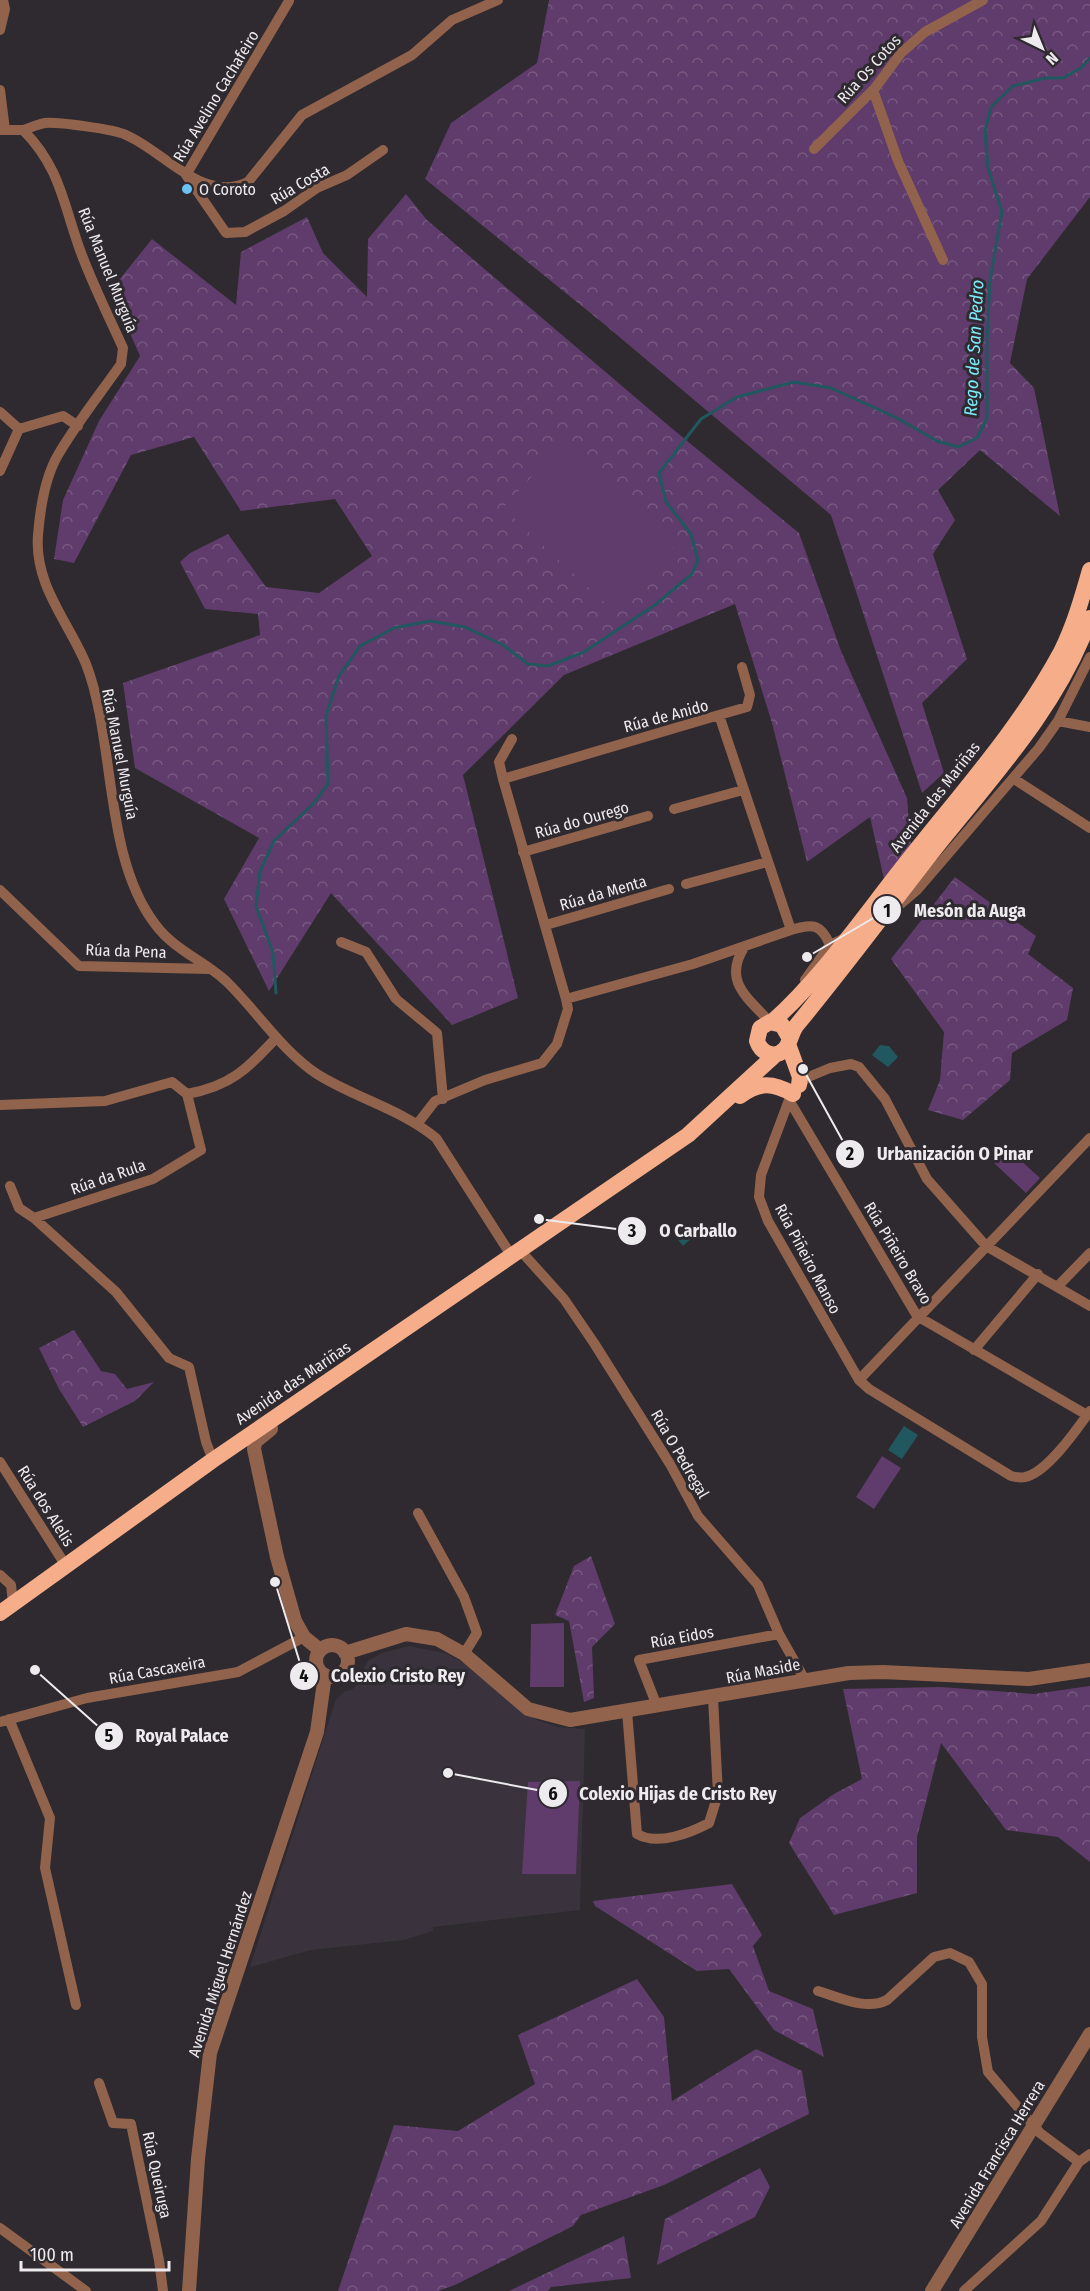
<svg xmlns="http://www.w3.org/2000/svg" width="1090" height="2291" font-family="'Fira Sans Condensed',sans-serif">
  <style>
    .built { fill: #3a333d }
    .forest { fill: url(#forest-crowns) }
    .pitch { fill: #5f3c6b }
    .water { fill: #215860 }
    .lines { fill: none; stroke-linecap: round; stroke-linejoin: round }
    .stream { stroke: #215860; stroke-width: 3 }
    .minor { stroke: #92634c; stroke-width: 10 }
    .tertiary { stroke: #92634c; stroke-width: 14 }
    .trunk { stroke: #f6ad89; stroke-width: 16 }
    .poi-dot { fill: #6ac3f1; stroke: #2e2a2f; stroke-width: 2 }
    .labels { text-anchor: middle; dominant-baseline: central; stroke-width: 6; stroke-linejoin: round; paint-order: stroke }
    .street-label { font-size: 16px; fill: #edebee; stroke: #2e2a2f }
    .poi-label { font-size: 16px; fill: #edebee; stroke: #2e2a2f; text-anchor: start }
    .water-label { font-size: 18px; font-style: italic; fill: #7de9f9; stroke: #2e2a2f }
    .leader { fill: none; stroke: #edebee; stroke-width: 2 }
    .callout-dot { fill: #edebee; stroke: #2e2a2f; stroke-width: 2 }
    .mark-label { font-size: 18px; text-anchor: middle; font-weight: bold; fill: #111 }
    .callout-label { font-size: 18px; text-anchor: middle; font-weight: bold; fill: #edebee; stroke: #2e2a2f; stroke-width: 6; stroke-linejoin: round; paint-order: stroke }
  </style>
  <defs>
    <pattern id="forest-crowns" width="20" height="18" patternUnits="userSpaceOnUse" patternTransform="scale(1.5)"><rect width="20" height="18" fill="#5f3c6b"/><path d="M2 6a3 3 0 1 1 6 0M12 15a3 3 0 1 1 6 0" fill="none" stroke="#765880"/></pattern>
  </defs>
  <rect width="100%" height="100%" fill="#2e2a2f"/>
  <path class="built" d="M409 1646 445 1653 466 1664 510 1701 537 1720 558 1727 585 1729 580 1910 433 1927V1931L404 1940 311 1950 250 1967 336 1699 345 1691 352 1690 364 1675V1668L368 1661 382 1653Z"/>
  <path class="forest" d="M549 0H1090V197L1027 279 1010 363 1034 388 1060 516 980 450 938 490 955 520 933 554 967 659 922 703 944 773 922 793 831 515 604 324 425 179 451 123 537 63Z
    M406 194 427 220 669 426 799 533 841 651 907 798 911 847 884 879 870 817 807 862 772 723 735 604 564 675 463 775 518 998 452 1025 331 893 269 991 224 899 259 838 135 768 123 683 260 635 258 614 205 609 180 562 190 553 228 534 266 587 319 593 372 556 335 499 241 511 194 437 131 455 74 563 54 559 63 500 99 421 140 356 111 290 152 239 236 305 241 252 307 217 323 253 367 297 368 239Z
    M955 877 1036 936 1028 954 1073 988 1067 1020 1012 1053 1010 1080 963 1120 928 1110 940 1080 944 1032 891 959Z
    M74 1330 101 1371 115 1374 127 1389 154 1382 135 1401 83 1427 59 1389 39 1348Z
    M591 1556 615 1624 592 1647 594 1698 584 1702 569 1621 555 1615 574 1566Z
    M1090 1686V1862L1058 1837 1006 1830 941 1743 917 1837V1893L834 1915 789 1843 800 1818 834 1794 862 1779 843 1689 940 1687 1034 1694Z
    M732 1884 762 1935 753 1946 769 1991 813 2009 824 2057 774 2030 729 1969 697 1971 595 1906 593 1901Z
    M637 1979 664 2017 672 2101 756 2049 802 2071 809 2114 664 2185 581 2215 573 2226 455 2285 438 2291H338L394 2125 458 2131 535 2084 518 2035Z
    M760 2168 770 2187 755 2217 657 2265 665 2219Z
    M624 2236 631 2278 551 2287 548 2291H509Z"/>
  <path class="pitch" d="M568 437 680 540 614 611 503 508Z
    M1007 1148 1040 1178 1026 1193 994 1163Z
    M882 1456 901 1468 874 1509 856 1497Z
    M564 1623V1687H530L531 1624Z
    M580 1781 576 1874H522L528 1782Z"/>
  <path class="water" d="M880 1045 889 1046 898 1057 888 1067 872 1055Z
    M679 1222 693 1237 683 1246 670 1230Z
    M904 1426 918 1435 902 1459 888 1450Z"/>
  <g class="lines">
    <path class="stream" d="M276 993 273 953 256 906 260 871 274 841 314 803 328 784 326 716 339 676 360 646 394 628 430 621 465 627 503 645 528 664 548 666 584 652 655 605 692 574 698 560 691 534 666 502 659 473 701 419 737 397 794 382 831 388 897 418 937 441 958 447 977 438 987 418V341L990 280 1002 212 988 168 985 131 991 107 1013 86 1046 78H1063L1081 68 1090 58"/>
    <path class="minor" d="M289 1 186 175 226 233 245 232 284 211 317 188 347 175 383 150
      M0 30 5 9 3 0
      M0 90 5 130
      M873 90 898 161 943 260
      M0 130H23C60 167 63 203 80 250 92 283 108 315 123 348L121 364C100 394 76 424 58 455 45 477 40 510 38 535 34 585 68 621 86 664 116 741 103 856 155 924 174 950 203 960 226 981 257 1011 281 1050 317 1074 355 1098 401 1109 436 1138L511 1255
      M23 130C30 128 38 124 45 123 57 122 115 129 126 135 164 151 203 204 248 182L302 115 412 55 452 20 498 0
      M814 149 875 88 901 53 925 32 983 0
      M0 412 19 429 63 416 78 426
      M0 471 19 429
      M719 715 791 930 693 964 566 999 503 779Z
      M719 715 747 707 750 695 742 667
      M1058 721 1090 727
      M503 779 499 762 512 739
      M1014 779 1090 828
      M674 809 743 790
      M523 852 648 816
      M686 884 767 862
      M0 890 79 966 209 969
      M896 908 917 890 1039 748 1058 721 1090 657
      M546 925 669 889
      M791 930C813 923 821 924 830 945
      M341 942 366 952 396 999 437 1033 443 1099
      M745 946C722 981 747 997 770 1022
      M805 980 830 945 845 938
      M187 1094C231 1086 247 1069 276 1038
      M789 1100 917 1316 1087 1415
      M0 1105 105 1101 172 1082 187 1094
      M418 1123 435 1101 485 1080 542 1063 557 1044 568 1009 566 999
      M10 1186 19 1208 34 1218 116 1292 169 1358 189 1367 206 1442 213 1460
      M34 1218 153 1179 201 1150 187 1094
      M519 1249 564 1299 594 1343 670 1464 698 1516 758 1585 779 1634 805 1680
      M1058 1286 1090 1253
      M1090 1306 986 1246 927 1179 885 1099 859 1067 851 1064 830 1068 806 1078 789 1100 761 1175 759 1197 768 1221 859 1380 869 1389 1011 1476C1015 1477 1021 1478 1025 1477 1047 1473 1077 1429 1090 1411
      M974 1350 1038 1274
      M859 1380 1090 1138
      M0 1462 66 1566
      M418 1513 464 1597 477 1633 464 1654
      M0 1575 11 1585 13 1603
      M657 1706 639 1660 779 1634
      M627 1711 637 1834C658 1846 690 1833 709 1823L718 1794 713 1698
      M9 1719 50 1818 45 1868 76 2005
      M0 1722 87 1698 238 1672 304 1637
      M818 1991C839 1997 866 2011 887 2000L934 1957 950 1953 969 1962 982 1984V2037L988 2072 1040 2133 1079 2162
      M99 2083 113 2123 131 2124 159 2260 163 2291
      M0 2228 86 2291
      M964 2291 1041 2221 1079 2162 1090 2154"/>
    <path class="tertiary" d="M271 1429 255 1442 254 1449 277 1557 295 1621 304 1637 320 1650
      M316 1661a16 16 0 1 1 32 0a16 16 0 1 1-32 0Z
      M345 1653 406 1634 437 1639 464 1654 528 1709 570 1720 849 1673 883 1672 1029 1679 1090 1670
      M189 2291 198 2159 210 2053 317 1732 325 1675
      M932 2291 1090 2034"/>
    <path class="trunk" d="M772 1022C820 979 859 923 899 872 954 801 1018 732 1061 652 1074 626 1082 598 1090 570
      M789 1037 782 1025 770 1022 760 1028 757 1041C761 1053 775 1060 785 1049 790 1043 791 1033 796 1026 844 968 889 907 936 847 993 776 1059 705 1090 618
      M788 1044 800 1077 799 1085
      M740 1096C759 1081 774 1083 793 1094
      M0 1613 213 1460 688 1135 775 1055"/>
  </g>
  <circle class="poi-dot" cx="187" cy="189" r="6"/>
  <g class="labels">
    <g class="street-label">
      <text transform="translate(869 69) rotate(-48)">Rúa Os Cotos</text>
      <text transform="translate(216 96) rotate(-59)">Rúa Avelino Cachafeiro</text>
      <text transform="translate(300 184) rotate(-30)">Rúa Costa</text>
      <text transform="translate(108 270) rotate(68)">Rúa Manuel Murguía</text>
      <text transform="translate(666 716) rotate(-15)">Rúa de Anido</text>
      <text transform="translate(120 754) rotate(79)">Rúa Manuel Murguía</text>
      <text transform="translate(935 797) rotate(-52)">Avenida das Mariñas</text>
      <text transform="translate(582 820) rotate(-16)">Rúa do Ourego</text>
      <text transform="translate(603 893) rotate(-16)">Rúa da Menta</text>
      <text transform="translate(126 951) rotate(2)">Rúa da Pena</text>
      <text transform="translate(108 1177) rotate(-19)">Rúa da Rula</text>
      <text transform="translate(898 1253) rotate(59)">Rúa Piñeiro Bravo</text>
      <text transform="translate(808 1259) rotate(62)">Rúa Piñeiro Manso</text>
      <text transform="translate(293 1383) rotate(-34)">Avenida das Mariñas</text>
      <text transform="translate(680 1454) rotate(60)">Rúa O Pedregal</text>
      <text transform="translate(46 1506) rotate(58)">Rúa dos Alelis</text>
      <text transform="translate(682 1637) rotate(-10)">Rúa Eidos</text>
      <text transform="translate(157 1670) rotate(-10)">Rúa Cascaxeira</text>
      <text transform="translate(763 1671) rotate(-11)">Rúa Maside</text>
      <text transform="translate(220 1974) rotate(-72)">Avenida Miguel Hernández</text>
      <text transform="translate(997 2154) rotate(-59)">Avenida Francisca Herrera</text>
      <text transform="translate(157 2175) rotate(78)">Rúa Queiruga</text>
    </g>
    <g class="poi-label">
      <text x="199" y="189">O Coroto</text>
    </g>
    <g class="water-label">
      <text transform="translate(974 348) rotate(-87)">Rego de San Pedro</text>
    </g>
  </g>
  <path class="leader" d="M807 957L887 910M803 1069L850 1154M539 1219L632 1231M275 1582L304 1676M35 1670L109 1736M448 1773L553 1793"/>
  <g class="callout-dot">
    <circle cx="807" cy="957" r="6"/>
    <circle cx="803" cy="1069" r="6"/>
    <circle cx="539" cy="1219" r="6"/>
    <circle cx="275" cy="1582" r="6"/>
    <circle cx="35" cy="1670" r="6"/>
    <circle cx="448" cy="1773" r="6"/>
    <circle cx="887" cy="910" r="15"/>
    <circle cx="850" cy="1154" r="15"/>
    <circle cx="632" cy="1231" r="15"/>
    <circle cx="304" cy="1676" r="15"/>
    <circle cx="109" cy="1736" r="15"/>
    <circle cx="553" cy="1793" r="15"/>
  </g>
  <g class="mark-label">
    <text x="887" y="917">1</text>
    <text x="850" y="1160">2</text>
    <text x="632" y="1237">3</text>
    <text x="304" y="1682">4</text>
    <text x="109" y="1742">5</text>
    <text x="553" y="1800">6</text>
  </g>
  <g class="callout-label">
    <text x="970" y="917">Mesón da Auga</text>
    <text x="955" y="1160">Urbanización O Pinar</text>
    <text x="698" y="1237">O Carballo</text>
    <text x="398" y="1682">Colexio Cristo Rey</text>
    <text x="182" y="1742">Royal Palace</text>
    <text x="678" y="1800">Colexio Hijas de Cristo Rey</text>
  </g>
  <g transform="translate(1042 48) rotate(137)" stroke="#2e2a2f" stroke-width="4.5" paint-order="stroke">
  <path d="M0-4.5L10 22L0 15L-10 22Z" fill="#edebee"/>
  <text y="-9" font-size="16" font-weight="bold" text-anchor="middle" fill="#edebee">N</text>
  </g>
  <path d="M21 2261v9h148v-9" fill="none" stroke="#edebee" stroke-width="3"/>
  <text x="30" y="2261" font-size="18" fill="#edebee" stroke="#2e2a2f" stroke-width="4.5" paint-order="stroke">100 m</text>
</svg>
